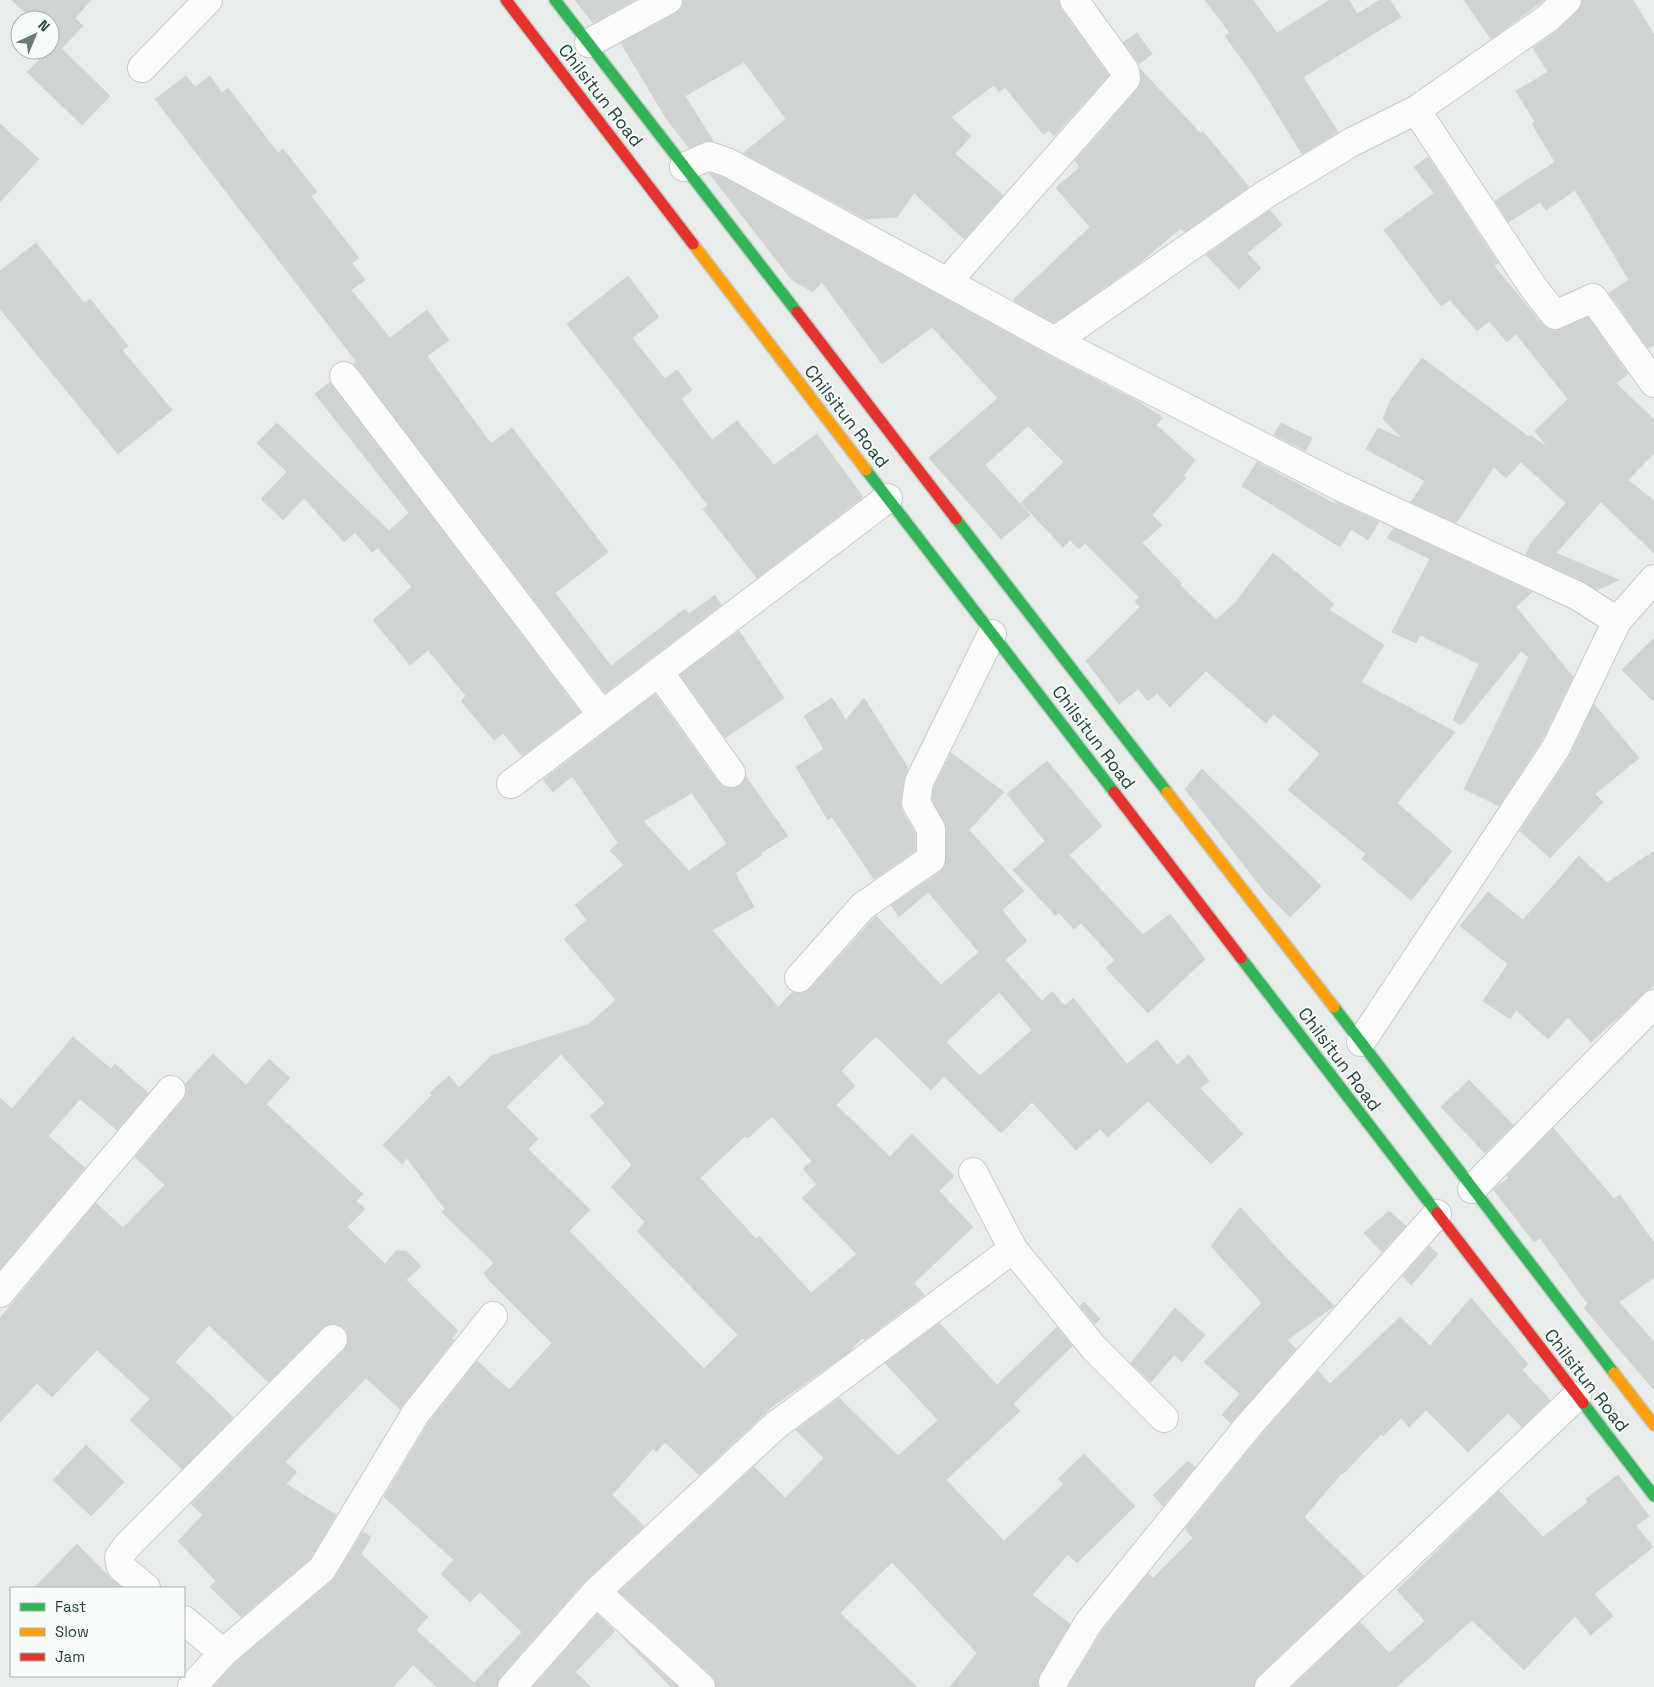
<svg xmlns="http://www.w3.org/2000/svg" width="1654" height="1687" font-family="'Space Grotesk',sans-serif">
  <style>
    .building { fill: #cfd4d2; stroke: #d1d6d4; fill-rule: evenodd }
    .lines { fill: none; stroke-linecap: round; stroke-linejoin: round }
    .street-casing { stroke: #c5cac8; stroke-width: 30 }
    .fast-casing { stroke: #c3cbc8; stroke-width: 14 }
    .slow-casing { stroke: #c3cbc8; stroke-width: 14 }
    .jam-casing { stroke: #c3cbc8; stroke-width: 14 }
    .street { stroke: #fcfcfc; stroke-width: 28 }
    .fast { stroke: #30b455; stroke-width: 11 }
    .slow { stroke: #ff9f0a; stroke-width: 11 }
    .jam { stroke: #e5322d; stroke-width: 11 }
    .labels { text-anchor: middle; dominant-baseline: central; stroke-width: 4; stroke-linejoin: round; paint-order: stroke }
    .street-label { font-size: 18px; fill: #24423a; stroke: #f7fbf9 }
  </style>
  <rect width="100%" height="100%" fill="#e8edeb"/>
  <path class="building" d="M12 0H91L75 18 83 26 62 48 50 36V20H33Z
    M575 0H635L593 23Z
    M684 0H1058L1061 9 1109 75 1054 136 1049 130 1043 134 1005 87 999 92 994 85 951 117 971 136 955 154 1003 195 964 239 914 193 897 217 865 219 743 153 786 119 744 62 685 96 713 141 703 142 689 148 666 118 621 43 675 14 682 8Z
    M1205 0H1253L1277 33 1330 0H1349L1357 14 1380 0H1390L1401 17 1303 77 1338 132 1302 154 1254 76 1225 36 1230 33Z
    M1464 0H1544L1491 39Z
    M1582 0H1633L1654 35V345L1648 348 1609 293 1629 280 1575 190 1546 210 1540 202 1509 222 1495 201 1555 162 1532 124 1535 122 1516 91 1548 72 1533 48 1557 31 1578 11Z
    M1137 33 1152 54 1139 64 1123 42Z
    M56 43 110 96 82 125 27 72Z
    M1140 69 1201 134 1203 132 1249 187 1185 232 1181 228 1138 264 1054 323 1013 300 1090 227 1056 188 1080 167 1075 161 1138 89 1141 83Z
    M186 76 195 87 210 76 222 93 228 88 278 153 283 149 317 192 311 196 359 258 352 263 365 280 351 290 390 338 427 310 449 340 427 356 491 444 512 428 608 552 555 593 611 666 685 609 689 614 715 595 721 605 605 693 353 364 356 361 155 99Z
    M0 124 39 159 0 202Z
    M1428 157 1498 263 1494 266 1543 325 1555 331 1588 317 1628 374 1616 383 1654 420V453L1628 480 1654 501V553L1601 502 1556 553 1619 580 1597 590 1526 555 1531 543 1566 503 1521 462 1506 478 1494 467 1456 523 1411 502 1425 481 1366 449 1378 428 1403 439 1383 419 1390 401 1422 358 1529 437 1530 435 1548 448 1535 431 1568 399 1516 334 1507 342 1489 321 1477 331 1450 300 1441 306 1384 230 1434 193 1414 167Z
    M709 173 723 177 1048 355 1137 401 1163 418 1156 425 1195 460 1183 476 1186 478 1152 515 1162 525 1142 543 1182 584 1180 585 1216 620 1235 603 1273 553 1334 604 1329 610 1384 645 1361 682 1455 732 1397 803 1452 851 1411 900 1362 859 1366 854 1288 790 1320 754 1274 714 1266 723 1206 671 1170 707 1157 693 1148 701 1138 689 1119 704 1086 661 1140 607 1135 602 1139 597 1085 543 1079 549 1070 540 1063 547 1021 503 1064 462 1028 426 985 465 1030 515 1001 539 929 458 998 398 932 327 882 364 822 282 813 292 792 280Z
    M1270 210 1282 225 1247 253 1261 268 1239 289 1206 255Z
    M36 243 84 303 90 299 128 346 122 350 172 410 118 454 0 309V271Z
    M628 276 659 317 632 338 665 379 677 370 692 390 681 399 712 440 737 421 774 465 817 434 863 497 757 578 703 509 708 505 567 324Z
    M330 382 580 712 522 756 503 733 494 740 461 701 466 696 428 650 410 665 373 620 412 587 378 548 372 552 355 532 344 542 304 498 283 520 261 499 287 472 257 443 277 423 389 531 409 513 315 394Z
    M1281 423 1312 438 1306 451 1274 435Z
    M1257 462 1335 504 1336 502 1379 522 1368 540 1351 529 1340 547 1242 486Z
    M1394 528 1532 592 1516 607 1573 677 1542 740 1499 806 1464 789 1529 657 1521 651 1461 725 1453 720 1479 664 1420 635 1416 643 1392 632 1430 559 1387 538Z
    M739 631 784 698 725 738 680 675Z
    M1654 638V702L1622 670Z
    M655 694 718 782 725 787 733 788 740 785 746 777 788 836 761 853 762 855 735 873 754 907 712 930 778 1007 793 992 803 993 811 988 876 916 941 985 979 952 928 892 899 917 891 905 940 872 945 866 947 829 932 800 934 787 951 753 1004 792 969 830 1024 891 1002 910 1027 941 1005 960 1042 1001 1052 992 1065 1006 1073 998 1127 1064 1157 1040 1177 1065 1189 1055 1209 1081 1200 1088 1243 1134 1211 1164 1148 1101 1108 1137 1100 1129 1076 1150 1032 1102 1001 1133 944 1076 931 1090 876 1036 841 1071 855 1086 836 1105 890 1157 912 1134 954 1176 939 1191 973 1227 914 1283 924 1295 864 1340 862 1338 849 1352 773 1406 699 1475 665 1442 656 1452 653 1448 612 1495 644 1526 584 1582 500 1677 497 1687H437L413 1665 393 1687H213L234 1664 332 1581 363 1532 371 1537 361 1554 428 1617 416 1630 474 1683 522 1632 480 1592 470 1602 441 1574 454 1560 384 1497 429 1422 477 1361 509 1390 552 1343 488 1279 484 1273 494 1263 442 1212 445 1209 407 1158 402 1164 383 1145 432 1095 430 1093 449 1076 459 1088 491 1056 589 1024 616 1000 564 939 587 920 575 905 624 865 610 851 618 843 572 776 553 792 543 780ZM692 793 727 844 689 871 643 821ZM999 992 1032 1030 980 1076 946 1042ZM561 1054 605 1103 590 1116 632 1165 611 1187 645 1222 637 1231 738 1335 704 1369 569 1231 590 1210 528 1149 538 1139 506 1107ZM772 1116 812 1161 803 1169 817 1184 802 1198 857 1254 811 1293 759 1236 756 1239 700 1178 745 1136 748 1138Z
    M832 698 846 720 864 698 908 768 904 780 901 801 902 811 915 833V851L874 879 832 817 828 820 796 767 824 749 804 716Z
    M1594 704 1639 758 1595 794 1603 802 1550 858 1520 831 1569 757Z
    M1047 761 1102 826 1069 855 1143 935 1170 914 1205 959 1148 1013 1106 968 1115 960 1081 923 1074 929 1059 913 1056 916 1013 870 1045 841 1007 794Z
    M1202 769 1321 886 1290 917 1265 892 1185 789Z
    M1654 851V985L1591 1042 1568 1017 1548 1039 1516 1010 1510 1019 1483 1001 1508 964 1460 926 1488 892 1523 920 1579 856 1607 883Z
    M73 1037 111 1069 115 1064 148 1093 117 1130 80 1099 48 1136 85 1168 0 1269V1098L12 1109Z
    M213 1054 246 1085 269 1059 290 1078 266 1104 363 1194 356 1201 365 1209 347 1227 385 1264 396 1251H406L421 1266 406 1280 458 1331 452 1338 454 1340 400 1409 366 1378 285 1462 297 1472 286 1484 336 1515 310 1559 241 1617 210 1587 216 1581 178 1541 203 1515 191 1504 344 1350 348 1343V1335L344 1328 337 1324H329L322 1328 268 1382 209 1325 175 1362 233 1417 182 1469 130 1420 150 1399 97 1350 52 1397 37 1383 0 1422V1318L96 1203 123 1228 165 1185 135 1157 183 1100 186 1092 185 1084Z
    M1469 1080 1513 1125 1485 1153 1441 1107Z
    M1553 1128 1614 1199 1620 1195 1654 1243V1277L1619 1302 1654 1342V1390L1584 1308 1588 1304 1540 1238 1534 1242 1493 1189 1509 1178 1507 1176Z
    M1240 1207 1285 1257 1334 1306 1287 1340 1296 1349 1231 1423 1222 1415 1240 1394 1204 1362 1262 1303 1211 1246Z
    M1389 1211 1406 1226 1382 1252 1364 1233Z
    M1429 1246 1438 1254 1411 1285 1403 1276Z
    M1471 1298 1528 1364 1522 1370 1550 1400 1522 1427 1508 1413 1468 1452 1426 1410 1409 1427 1401 1418 1383 1436 1381 1434 1343 1474 1342 1473 1304 1517 1364 1576 1258 1676 1254 1687H1068L1102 1631 1148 1574 1153 1578 1193 1538 1185 1529 1262 1434 1318 1371 1330 1384 1400 1317 1430 1346Z
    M1084 1302 1100 1319 1095 1324 1080 1306Z
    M1175 1308 1205 1335 1182 1362 1174 1355 1151 1382 1131 1363Z
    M939 1323 997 1385 1057 1327 1072 1346 1013 1404 1020 1411 946 1480 1004 1541 1064 1484 1058 1479 1084 1454 1135 1506 1077 1563 1068 1554 1032 1595 1070 1624 1040 1674 1039 1687H950L977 1653 892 1562 840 1613 917 1687H716L711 1675 619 1592 754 1467 785 1498 824 1458 796 1430 839 1398 898 1456 938 1420 885 1363Z
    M86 1445 124 1482 91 1516 53 1480Z
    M1188 1461 1195 1467 1163 1506 1153 1495Z
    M1618 1475 1649 1516 1636 1526 1653 1547 1594 1594 1613 1616 1591 1635 1575 1616 1524 1670 1472 1620 1396 1687H1292L1360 1622 1389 1653 1425 1621 1397 1590 1499 1491 1543 1537 1588 1502 1586 1499Z
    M77 1544 111 1579 122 1588H34Z
    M597 1614 615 1631 575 1672 591 1687H533Z
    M621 1636 678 1687H671Z"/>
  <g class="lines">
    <defs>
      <path id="street" d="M589 43 668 0
        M142 68 208 0
        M1416 110 1533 287 1555 315 1593 298 1654 383
        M684 167 709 156 729 163 1055 341 1341 487 1578 596 1617 621
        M948 281 1126 79 1125 71 1074 0
        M1055 341 1266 194 1352 142 1416 110 1548 18 1567 0
        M344 376 602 715
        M659 672 731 773
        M511 784 888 498
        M799 978 863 906 931 859V829L916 803 919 782 992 634
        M1361 1042 1556 748 1617 621 1654 579
        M973 1172 1013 1249 1094 1348 1164 1418
        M1472 1189 1654 1004
        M0 1293 171 1090
        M146 1588 121 1567 119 1557 127 1546 333 1339
        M596 1592 701 1687
        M184 1620 223 1653
        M1053 1682 1089 1622 1250 1424 1437 1214
        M192 1687 223 1653 322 1569 416 1413 493 1316
        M512 1687 596 1592 775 1426 1013 1249
        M1269 1687 1577 1396"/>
      <path id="fast" d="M555 0 797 312
        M866 470 1114 792
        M956 519 1167 792
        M1241 958 1437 1213
        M1334 1007 1614 1373
        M1583 1403 1654 1496"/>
      <path id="slow" d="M693 244 866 470
        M1167 792 1334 1007
        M1614 1373 1654 1425"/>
      <path id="jam" d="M506 0 693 244
        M797 312 956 519
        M1114 792 1241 958
        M1437 1213 1583 1403"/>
    </defs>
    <use href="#street" class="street-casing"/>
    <use href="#fast" class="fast-casing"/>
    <use href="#slow" class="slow-casing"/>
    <use href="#jam" class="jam-casing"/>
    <use href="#street" class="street"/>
    <use href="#fast" class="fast"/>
    <use href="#slow" class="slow"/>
    <use href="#jam" class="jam"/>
  </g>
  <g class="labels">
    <g class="street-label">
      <text transform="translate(601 95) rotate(52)">Chilsitun Road</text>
      <text transform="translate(847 416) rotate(52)">Chilsitun Road</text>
      <text transform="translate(1094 737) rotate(53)">Chilsitun Road</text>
      <text transform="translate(1340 1059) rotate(53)">Chilsitun Road</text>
      <text transform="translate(1587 1380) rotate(52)">Chilsitun Road</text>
    </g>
  </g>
  <rect x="10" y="1587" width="175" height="90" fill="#f7fbf9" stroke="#a3b1ad"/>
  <rect x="20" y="1603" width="25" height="8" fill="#30b455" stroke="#a3b1ad"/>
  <text x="55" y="1612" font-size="15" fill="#24423a">Fast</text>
  <rect x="20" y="1628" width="25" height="8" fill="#ff9f0a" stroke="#a3b1ad"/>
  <text x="55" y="1637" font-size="15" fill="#24423a">Slow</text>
  <rect x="20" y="1653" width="25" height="8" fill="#e5322d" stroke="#a3b1ad"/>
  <text x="55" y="1662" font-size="15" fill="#24423a">Jam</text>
  <g transform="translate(35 35) rotate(44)"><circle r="24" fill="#f7fbf9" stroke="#a3b1ad"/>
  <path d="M0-4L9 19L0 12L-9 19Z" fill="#697e78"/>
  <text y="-8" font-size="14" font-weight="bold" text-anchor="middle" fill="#24423a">N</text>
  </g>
</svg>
